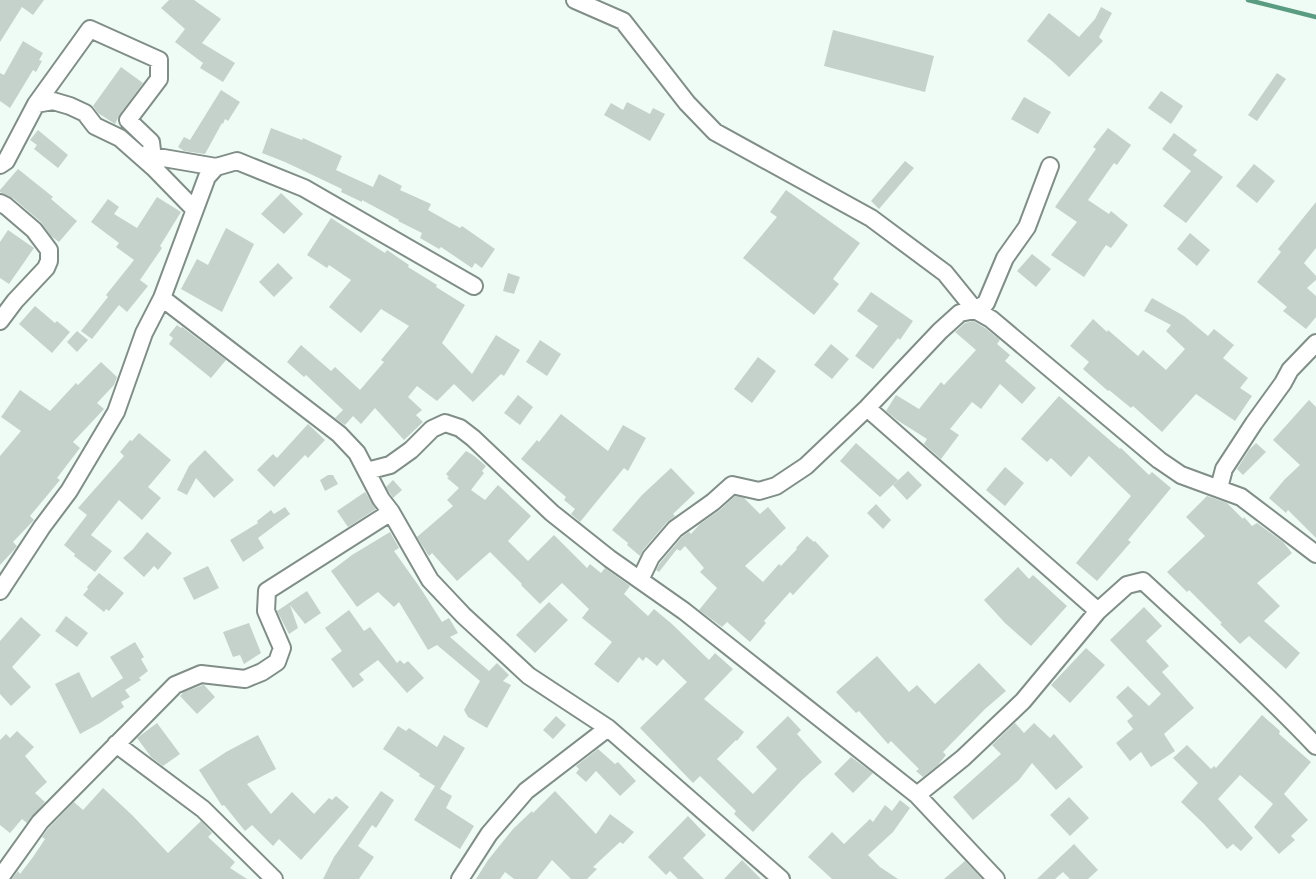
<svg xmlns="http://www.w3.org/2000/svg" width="1316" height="879" font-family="Jost,sans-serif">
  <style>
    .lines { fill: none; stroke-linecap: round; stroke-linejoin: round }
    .stream { stroke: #5a9c81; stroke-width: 4.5 }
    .building { fill: #c4d2cb }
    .minor-casing { stroke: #818e88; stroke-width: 20 }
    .minor { stroke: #fff; stroke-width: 16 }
  </style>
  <rect width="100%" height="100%" fill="#eefcf5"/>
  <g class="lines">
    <path class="stream" d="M1248 0 1316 17"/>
  </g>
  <path class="building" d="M0 0H44L33 15 22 7 0 42Z
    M169 0H194L221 19 202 43 235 63 223 82 200 68 203 63 175 42 185 29 161 8Z
    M1101 7 1112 13 1099 37 1103 41 1069 77 1052 61 1027 41 1049 13 1079 37 1095 19Z
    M833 30 934 56 925 92 824 66Z
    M23 41 43 53 39 60 42 61 36 72 33 70 10 108 0 101V73L4 75Z
    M121 67 143 83 120 114 115 124 98 113 93 106Z
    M1277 73 1286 79 1257 121 1248 115Z
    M221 90 240 102 228 121 225 119 223 124 222 123 205 154 184 151 178 147 184 137 190 140Z
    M1161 91 1183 106 1171 124 1148 108Z
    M1024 97 1051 112 1038 134 1011 119Z
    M627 102 650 114 653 108 665 114 650 141 604 115 611 103 623 110Z
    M271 128 302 140 303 138 342 156 336 170 373 187 379 174 402 186 400 190 431 204 428 210 460 228 462 226 495 249 482 268 475 263 472 268 441 247 439 249 420 238 422 233 398 221 399 220 362 200V202L341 192 342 189 285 162 262 153Z
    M1108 128 1131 145 1117 165 1114 163 1088 200 1109 214 1111 211 1128 225 1111 248 1106 245 1084 277 1051 255 1077 222 1055 207 1096 149 1093 147Z
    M38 130 68 155 58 168 34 149 37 145 30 140Z
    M1174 133 1197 150 1193 155 1223 177 1186 223 1163 206 1191 171 1162 149Z
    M905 161 914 168 879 209 871 201Z
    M1254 164 1275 181 1257 203 1236 186Z
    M18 169 53 197 51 199 77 221 59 242 51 236 41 222 13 198 0 192V190Z
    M786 190 860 243 833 279 839 284 814 315 743 258 777 217 770 212Z
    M281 193 303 214 284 234 261 214Z
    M157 197 181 212 160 246 162 248 140 280 148 286 127 312 119 305 92 339 81 331 108 297 106 295 134 260 116 247 119 243 91 222 108 199 119 207 114 214 137 228Z
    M1316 202V248L1304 263 1316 276V280L1307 288 1316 296V317L1306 329 1283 311 1287 307 1257 282 1281 252 1278 249Z
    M331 218 385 253 387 250 409 265 408 267 437 285 436 287 465 305 442 343 472 374 496 335 520 350 504 376 501 374 473 402 454 384 437 401 417 386 408 397 422 410 416 415 423 422 404 440 375 408 361 424 353 416 345 425 335 418 343 410 306 375 304 377 287 362 301 345 331 371 335 367 360 390 384 362 381 360 409 326 381 309 361 333 329 307 351 280 329 265 327 268 307 255Z
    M226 228 254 244 222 312 181 289 197 259 208 265Z
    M8 230 34 248 9 284 0 278V242Z
    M1190 233 1210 250 1197 266 1177 249Z
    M1032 254 1051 269 1036 287 1017 271Z
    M278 263 293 278 274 297 259 282Z
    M508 273 520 277 514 294 503 291Z
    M871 292 913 321 900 340 898 338 873 369 855 356 878 326 857 311Z
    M1152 298 1184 316 1208 336 1214 329 1234 345 1223 358 1248 378 1240 388 1252 396 1235 421 1196 394 1162 432 1133 406 1131 408 1109 390 1108 391 1083 369 1089 362 1070 346 1093 319 1107 332 1108 330 1138 356 1143 350 1166 370 1185 349 1166 331 1171 325 1144 311Z
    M35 306 55 323 57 321 70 332 52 353 19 324Z
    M973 321 985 328 1000 340 997 344 1010 355 1005 361 1036 388 1022 404 1000 384 981 409 972 402 950 429 959 435 941 459 924 444 927 439 897 420 886 411 896 395 919 409 941 382 944 385 976 350 955 332 965 323Z
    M177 325 181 328 182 327 226 360 211 378 169 344 173 338 169 335Z
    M77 331 88 340 77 352 67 342Z
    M540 340 561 354 547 376 526 362Z
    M831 344 849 359 832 379 814 365Z
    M758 357 776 371 752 403 734 389Z
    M101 362 117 377 114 385 97 403 104 409 73 442 80 448 57 478 60 480 30 516 34 520 13 542 17 546 14 550 0 565V456L21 431 1 417 20 390 50 411 76 383 78 385Z
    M518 395 533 407 520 425 504 413Z
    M1059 396 1120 449 1121 448 1149 475 1152 472 1171 488 1128 540 1131 542 1097 581 1076 563 1131 496 1089 456 1071 477 1051 458 1047 462 1021 439Z
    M1309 400 1316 407V538L1288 510 1286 513 1269 498 1285 479 1300 465 1273 440Z
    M561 414 608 451 623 425 646 438 628 471 624 468 580 522 571 514 575 509 564 500 566 497 521 459 537 440 539 442Z
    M308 424 325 440 308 458 305 455 274 487 257 470 273 454 277 458Z
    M139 433 171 460 148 487 161 498 142 520 119 500 91 535 112 551 95 572 74 556 75 554 64 545 87 515 78 508 124 456 120 452 130 440 132 441Z
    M856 443 898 480 880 497 840 461Z
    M1256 443 1266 452 1243 475 1237 469 1249 450Z
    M205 450 234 480 214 498 196 478 187 495 177 490 189 466Z
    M466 451 473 455 486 466 482 471 484 473 471 490 485 500 498 485 531 516 508 541 528 561 554 535 587 568 590 564 601 573 605 568 630 586 624 594 648 616 654 609 672 624 709 660 715 653 733 669 704 699 744 732 737 741 736 740 717 759 753 794 777 769 756 747 788 716 801 730 797 734 822 762 802 780 753 832 734 814 736 811 700 776 693 783 640 728 687 682 663 659 657 666 646 657 643 661 639 657 618 683 594 664 612 642 582 618 589 609 562 583 540 604 521 585 522 584 490 552 457 581 432 553 429 556 427 553 417 537 453 506 447 500 459 488 447 478 449 477 446 474Z
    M1005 467 1024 483 1005 506 986 490Z
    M671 468 695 493 673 514 675 516 667 522 643 550 640 556 627 545 628 543 612 530 642 495Z
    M908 471 922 485 907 500 893 485Z
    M328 475H333L338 484 325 491 320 480Z
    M393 480 402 490 393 498 386 487Z
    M365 492 376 509 348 527 337 511Z
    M735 496 744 498 760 514 768 507 786 528 745 566 763 582 779 564 781 566 797 549 796 548 807 536 814 542 815 541 829 556 793 595 790 592 764 621 766 623 750 642 727 622 722 627 699 610 717 588 700 572 704 568 685 546 680 551 677 549 659 572 656 570 660 563 682 537 689 532 691 534 700 524 720 510Z
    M1207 496 1227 503 1243 519 1244 517 1252 526 1257 523 1283 542 1292 553 1257 583 1280 606 1264 621 1300 653 1286 669 1249 636 1240 644 1220 624 1222 623 1189 590 1187 592 1167 572 1205 536 1186 517Z
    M876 504 891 520 883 529 867 513Z
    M285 507 290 514 258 538 264 548 243 562 230 540 258 523 257 521 271 510 274 514Z
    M147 532 172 553 158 570 154 566 144 577 123 558 133 549Z
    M390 532 399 548 394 551 421 589 442 622 449 618 458 633 450 637 489 671 497 663 509 675 503 681 511 685 487 728 468 717 464 710 480 681 437 645 428 650 399 602 394 607 378 592 357 607 331 571 352 555Z
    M208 566 219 588 194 600 183 578Z
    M1018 567 1029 579 1033 575 1067 606 1031 646 1005 623 984 600Z
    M99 573 124 593 109 611 106 609 104 612 83 595 88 589 87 587Z
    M307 591 321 613 305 624 290 605 298 628 289 634 277 611Z
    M549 602 568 620 535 653 516 635Z
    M1144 607 1162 626 1146 641 1169 666 1162 672 1194 708 1164 734 1175 751 1151 767 1141 752 1130 761 1116 743 1133 729 1127 721 1133 716 1116 697 1128 686 1149 706 1161 694 1110 640Z
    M349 610 364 631 370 627 397 663 400 660 404 664 408 661 424 678 407 693 378 660 359 674 364 680 353 688 331 659 342 651 325 628Z
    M66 616 88 633 77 647 55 631Z
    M21 617 41 635 12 667 31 687 11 706 0 694V641Z
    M249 623 261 653 244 664 240 655 233 657 223 632Z
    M135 642 144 657 141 659 148 671 139 678 141 680 125 690 130 697 121 702 124 707 100 723 80 734 55 684 79 672 92 698 123 678 110 657Z
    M1086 648 1105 665 1070 703 1051 685Z
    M877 656 909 692 917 685 935 704 979 663 1006 691 985 709 943 752 946 755 938 765 923 777 916 771 919 769 891 741 888 744 859 711 856 713 836 692Z
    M203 685H204L215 697 197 714 180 696 184 692Z
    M1262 715 1280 731 1279 734 1311 762 1284 794 1308 820 1291 836 1295 840 1279 854 1254 827 1273 804 1240 775 1218 799 1253 838 1241 851 1233 844 1227 849 1204 824 1181 802 1198 783 1173 758 1187 745 1211 769 1214 766 1216 768Z
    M556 716 566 725 553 739 543 730Z
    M157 723 180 754 163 766 151 757 137 738Z
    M1015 723 1024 733 1034 723 1050 738 1054 734 1083 767 1056 790 1032 763 1019 780 973 820 953 797 1001 754 992 745Z
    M398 726 406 731 409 728 437 747 444 735 465 748 440 789 452 796 446 808 474 826 460 849 414 820 435 786 419 776 420 774 383 749Z
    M17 731 34 747 25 756 47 782 35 793 45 802 27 823 22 819 10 833 0 825V740L6 734 10 738Z
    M258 735 276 769 247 784 271 814 292 792 314 814 329 798 332 800 336 796 349 807 301 860 279 839 273 846 252 825 245 831 224 805 222 806 199 770 226 752Z
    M598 749 615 764 618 762 636 781 620 796 596 771 586 782 576 773 579 769 576 766Z
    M851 757 873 773 853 793 834 774Z
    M103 788 132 815 168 853 201 821 212 833 208 837 235 862 230 868 247 879H12L18 871 20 874 33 857 45 839 42 837 48 829 74 802 83 810Z
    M381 791 394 800 376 828 372 825 358 846 374 857 359 879H323L334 857Z
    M555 791 596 834 610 814 634 832 623 844 620 842 593 867 597 869 587 879H571L552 860 537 879H514L505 872 500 879H476L488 860 513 829 532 811 533 813Z
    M1069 797 1089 818 1070 836 1050 815Z
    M900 800 910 808 893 832 868 855 880 867 898 879H832L808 857 832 832 844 844 870 819 873 822 885 805 892 811Z
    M688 816 706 835 683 858 704 879H678L670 871 666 875 648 857Z
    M1074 844 1098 870 1088 879H1070L1063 872 1055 879H1037Z
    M742 860 761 879H724Z
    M965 861 982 879H944Z"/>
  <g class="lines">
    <defs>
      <path id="minor" d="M575 0 623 21 687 103 715 132 871 218 945 273 975 310 991 319 1159 460 1181 475 1241 497 1316 554
        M36 104 90 29 159 60V79L128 120 151 142 154 168
        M143 155 152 156 216 167
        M0 165 6 161 36 104 53 101 70 106 85 113 95 126 120 138 154 168 194 209
        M0 203 6 206 34 230 49 250V261L46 268 15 301 0 321
        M162 298 339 434 357 453 381 499 391 512 430 580 463 615 529 676 608 728 781 879
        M867 408 1098 611
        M367 471 390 465 411 450 432 429 445 423 460 428 473 438 552 513 610 559 684 611 917 795 996 879
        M1219 488 1224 469 1254 423 1283 383 1290 370 1316 343
        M640 580 651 557 675 529 713 502 732 485 759 491 776 486 806 466 867 408 940 331 960 313 975 310 986 303 1005 258 1027 227 1050 166
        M0 591 42 527 69 491 116 412 144 333 162 298 207 177 216 167 237 161 304 188 474 286
        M116 744 203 809 274 879
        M917 795 963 758 1023 701 1098 611 1127 585 1143 581C1201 635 1261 688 1316 746
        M0 878 40 822 175 685 201 674 245 679 262 672 277 662 282 648 266 611 267 591 391 512
        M460 879 489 834 526 791 608 728"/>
    </defs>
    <use href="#minor" class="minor-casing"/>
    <use href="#minor" class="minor"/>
  </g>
</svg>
